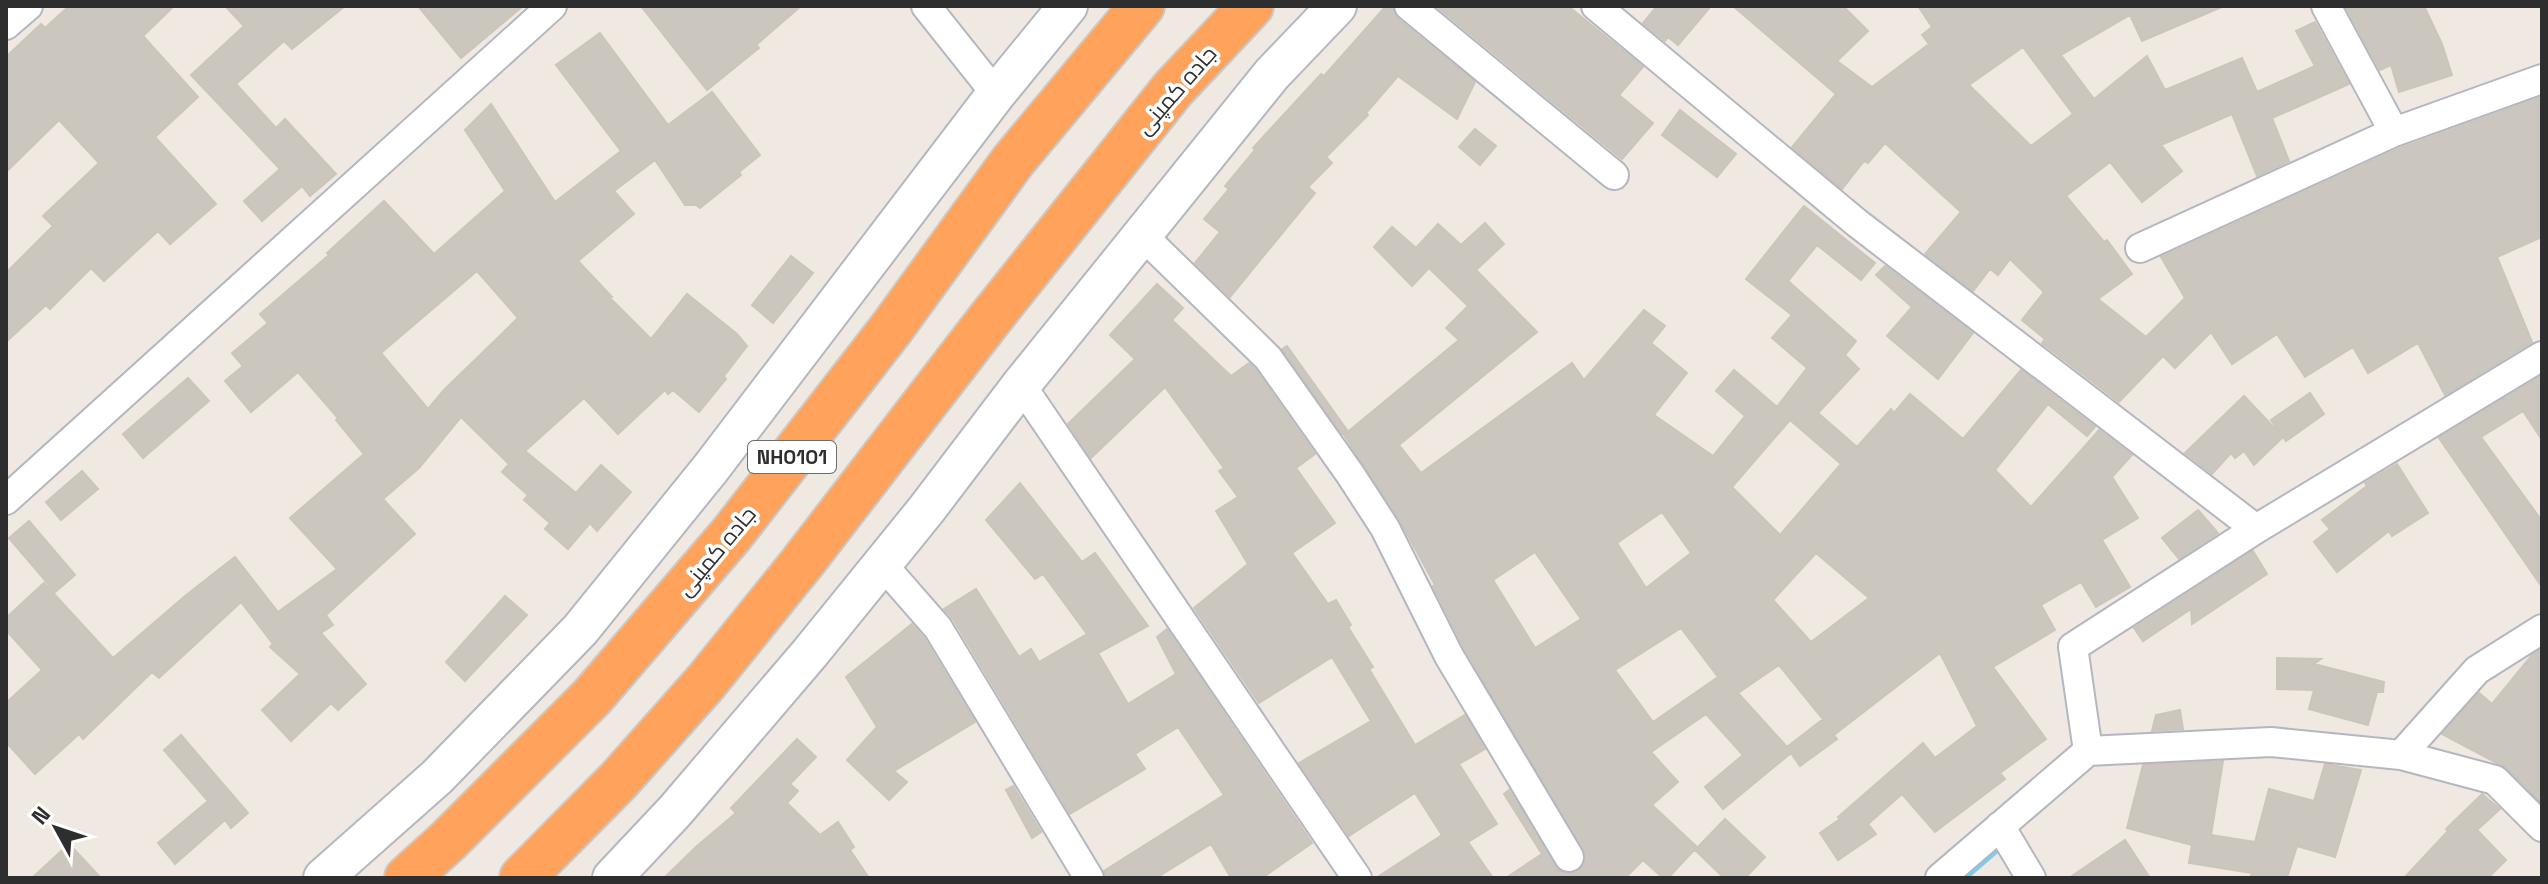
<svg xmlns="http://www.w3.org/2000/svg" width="2548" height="884" font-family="'Space Grotesk',Cairo,sans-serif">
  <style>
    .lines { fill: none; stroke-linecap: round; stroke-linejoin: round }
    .stream { stroke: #75cff0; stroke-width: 9 }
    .building { fill: #cbc7bf; stroke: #cbc5ba; stroke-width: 2; fill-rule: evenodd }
    .street-casing { stroke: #b4b7c1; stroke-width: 32 }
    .secondary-casing { stroke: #b4b7c1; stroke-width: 42 }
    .highway-casing { stroke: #c9c9c9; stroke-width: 48 }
    .street { stroke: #fff; stroke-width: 28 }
    .secondary { stroke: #fff; stroke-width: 38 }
    .highway { stroke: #ffa35c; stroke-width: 44 }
    .labels { text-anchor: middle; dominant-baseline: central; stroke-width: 7; stroke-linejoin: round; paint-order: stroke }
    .shield { fill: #fff; stroke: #6d6d6d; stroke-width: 2 }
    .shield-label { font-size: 20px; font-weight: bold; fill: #2e2e2e }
    .street-label { font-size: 22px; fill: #2e2e2e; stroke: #fff }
  </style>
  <rect width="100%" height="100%" fill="#efe9e1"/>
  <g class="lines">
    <path class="stream" d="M2519 791 2532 796 2542 807
      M1962 878 2005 841"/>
  </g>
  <path class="building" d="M69 6H174L143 36 198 97 155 137 216 204 170 244 158 231 104 281 91 268 50 309 46 305 6 342V273L53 226 43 216 99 163 59 120 6 172V57L41 24 45 28Z
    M225 6H345L292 49 284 41 236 84 276 128 285 119 336 174 310 196 302 186 262 221 244 201 280 169 191 75 244 26Z
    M418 6H523L461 58Z
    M641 6H801L756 45 759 48 707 90Z
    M1386 6H1392L1398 19 1475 82 1457 119 1398 76 1366 113 1368 115 1326 157 1332 163 1308 187 1315 193 1230 297 1195 263 1220 232 1204 219 1229 189 1225 186 1255 150 1253 148 1321 74 1324 76Z
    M1436 6H1568L1643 67 1619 95 1653 123 1622 159Z
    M1657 6H1711L1678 45 1668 37 1665 41 1643 23Z
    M1733 6H1843L1868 31 1837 61 1872 87 1929 44 1922 35 1932 27 1918 6H2224L2142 41 2130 15 2061 55 2094 99 2147 56 2165 90 2242 58 2257 92 2315 66 2296 31 2315 22 2349 84 2272 118 2289 161 2257 176 2232 114 2161 145 2182 171 2142 202 2110 162 2066 196 2104 242 2107 240 2132 274 2098 299 2146 337 2185 298 2161 257 2400 148 2542 97V237L2497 257 2532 342 2445 395 2418 343 2368 373 2353 347 2305 377 2277 334 2232 364 2211 332 2175 368 2163 356 2119 402 2042 343 2045 339 2022 320 2044 292 2010 259 1998 275 1990 269 1973 291 1925 254 1961 212 1885 143 1868 163 1864 161 1842 189 1792 147 1836 94ZM2023 47 2073 114 2031 146 1969 85Z
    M2345 6H2424L2442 44 2452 75 2399 92 2391 65 2380 70Z
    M600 33 668 125 712 92 760 155 739 172 741 175 700 208 696 205H685L655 160 614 191 634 214 578 261 612 297 610 298 651 339 687 294 737 334 747 346 724 376 726 379 699 412 673 390 668 394 665 390 618 434 584 398 525 451 576 493 601 465 631 492 597 531 590 523 568 549 545 529 550 523 524 500 528 495 502 472 509 464 461 417 419 468 383 499 415 534 326 615 333 625 321 633 366 684 338 710 331 703 291 741 262 710 300 674 270 647 273 644 241 602 159 678 152 672 83 739 79 734 35 774 6 742V703L42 670 6 630V618L44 583 113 658 185 596 235 557 278 612 337 569 290 518 364 454 336 420 338 418 298 372 251 412 225 381 243 366 232 353 268 323 260 314 329 255 327 253 384 201 434 254 505 191 465 130 491 104 555 202 621 151 556 65ZM477 271 518 318 444 390 428 409 381 353Z
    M1680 110 1736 154 1717 177 1662 135Z
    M1475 129 1496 146 1480 165 1459 147Z
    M1804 206 1875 263 1861 280 1817 245 1788 281 1856 341 1845 355 1859 369 1818 413 1857 447 1891 409 1894 413 1910 394 1963 439 2021 370 2095 427 2087 436 2048 404 1995 470 2031 507 2099 430 2132 455 2112 477 2138 518 2102 540 2130 587 2096 607 2081 582 2041 605 2055 630 1993 667 2046 739 2000 773 2005 779 1935 832 1902 794 1868 824 1876 834 1838 860 1820 833 1840 819 1838 817 1923 743 1935 758 1977 726 1940 653 1835 734 1779 665 1738 693 1787 747 1822 720 1837 739 1800 766 1791 753 1723 809 1705 787 1743 755 1706 714 1651 752 1678 782 1652 805 1697 847 1668 878H1663L1643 860 1625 878H1506L1542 854 1504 794 1509 790 1560 871 1570 874 1578 871 1584 865 1586 856 1464 648 1433 586 1435 585 1399 519 1344 435 1459 340 1446 328 1468 306 1429 268 1412 286 1374 247 1392 227 1416 248 1438 224 1461 245 1485 223 1504 244 1476 270 1537 332 1399 445 1421 473 1572 363 1584 380 1644 310 1665 326 1651 343 1687 373 1654 415 1713 456 1745 416 1716 391 1734 370 1777 407 1807 368 1772 338 1792 315 1746 279ZM1790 420 1841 464 1780 535 1732 487ZM1662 512 1691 553 1646 588 1617 543ZM1535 552 1581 619 1535 648 1493 580ZM1816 553 1869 598 1811 642 1773 600ZM1681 628 1718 677 1653 722 1615 670Z
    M791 256 813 273 773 323 752 305Z
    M1885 266 1973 333 1938 379 1887 336 1912 307 1876 275Z
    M1157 284 1183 308 1172 320 1231 376 1249 363 1255 369 1315 454 1296 468 1335 523 1292 553 1328 604 1336 600 1351 625 1348 627 1373 667 1369 669 1415 745 1465 715 1485 749 1459 764 1497 824 1468 842 1493 878H1376L1442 835 1415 793 1349 836 1299 763 1371 721 1332 657 1259 703 1194 608 1248 564 1216 511 1238 497 1219 471 1224 468 1165 387 1091 458 1068 424 1135 359 1110 335Z
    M1287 346 1347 430 1342 434 1282 349Z
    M2542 376V440L2523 411 2481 437 2542 521V587L2439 438Z
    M188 378 209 401 143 458 123 434Z
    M2310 393 2324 414 2286 441 2271 420Z
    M2244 396 2283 437 2254 465 2244 451 2235 458 2231 453 2212 474 2185 453Z
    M2397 464 2428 513 2392 536 2389 531 2337 572 2314 542 2330 529 2322 520 2367 486 2365 483Z
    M82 471 98 489 61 520 46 502Z
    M1020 483 1082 562 1095 553 1148 626 1098 653 1128 704 1176 674 1157 637 1167 629 1312 843 1262 878H1231L1211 844 1156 878H1106L1104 871 1224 795 1178 727 1135 754 1145 769 1070 814 953 619 944 609 976 589 1019 657 1031 649 1039 662 1087 634 1043 574 1035 579 986 520Z
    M2198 510 2218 533 2179 559 2162 538Z
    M29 521 75 575 55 592 9 538Z
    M2253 551 2267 574 2192 624 2191 609 2143 641 2134 628Z
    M505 596 527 615 465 681 446 662Z
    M912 624 924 638 975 722 894 771 907 782 889 800 847 760 877 727 846 677Z
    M2542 649V802L2506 768 2442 734 2479 693 2492 704 2532 655Z
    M2277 658 2321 659 2314 664 2384 682 2383 692H2377L2368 725 2309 709 2314 690 2277 689Z
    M2180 710 2183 729 2152 731 2156 715Z
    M181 735 248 813 231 828 225 820 175 864 158 843 208 801 164 750Z
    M797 739 816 757 790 784 798 791 787 803 820 835 838 822 854 847 850 850 869 878H664L697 846 736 813 731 808Z
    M2223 761 2211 835 2255 842 2269 789 2314 801 2325 764 2361 770 2335 857 2297 846 2287 878H2250L2252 873 2189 863 2192 845 2127 828 2143 765Z
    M1013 786 1041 832 1032 838 1006 790Z
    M2482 794 2500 809 2477 830 2506 860 2488 878H2404L2448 831 2446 829Z
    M1725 819 1765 857 1745 878H1724L1695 850Z
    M2125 840 2150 878H2069Z
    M69 844 101 878H32Z"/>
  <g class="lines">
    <defs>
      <path id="street" d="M926 6 996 94
        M1409 6 1614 175
        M1596 6 1857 223 2256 529
        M2326 6 2394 132
        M6 25 28 6
        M1142 235 1268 358 1350 474 1385 528 1449 656 1569 857
        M2140 248 2394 132 2542 79
        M1021 385 1357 878
        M6 500 552 6
        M882 564 938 628 1089 878
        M2088 751 2271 742 2401 755 2477 670 2542 629
        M2401 755 2495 780 2542 827
        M2000 826 2031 878
        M1940 878 2088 751 2073 647 2256 529 2542 356"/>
      <path id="secondary" d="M323 878 437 777 580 630 711 468 996 94 1068 6
        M612 878 675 811 810 653 926 510 1021 385 1272 74 1337 6"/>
      <path id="highway" d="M407 878 448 841 592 697 731 535 891 329 1013 161 1142 6
        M522 878 619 780 706 682 802 563 989 320 1173 89 1251 6"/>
    </defs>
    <use href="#street" class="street-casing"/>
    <use href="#secondary" class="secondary-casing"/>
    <use href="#highway" class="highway-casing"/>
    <use href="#street" class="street"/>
    <use href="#secondary" class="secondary"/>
    <use href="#highway" class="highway"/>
  </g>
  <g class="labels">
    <rect class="shield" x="748" y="441" width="88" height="32" rx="6"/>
    <g class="shield-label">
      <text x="792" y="457">NH0101</text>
    </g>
    <g class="street-label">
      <text transform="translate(1176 90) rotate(-49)">جاده کمپنی</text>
      <text transform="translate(716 551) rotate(-50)">جاده کمپنی</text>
    </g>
  </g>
  <rect width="2548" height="884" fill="none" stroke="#2e2e2e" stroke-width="16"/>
  <g transform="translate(56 828) rotate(310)" stroke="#ffffff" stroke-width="6" paint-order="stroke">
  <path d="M0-6L14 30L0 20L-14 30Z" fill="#2e2e2e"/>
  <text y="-12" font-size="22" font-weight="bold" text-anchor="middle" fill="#2e2e2e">N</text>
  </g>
</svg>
